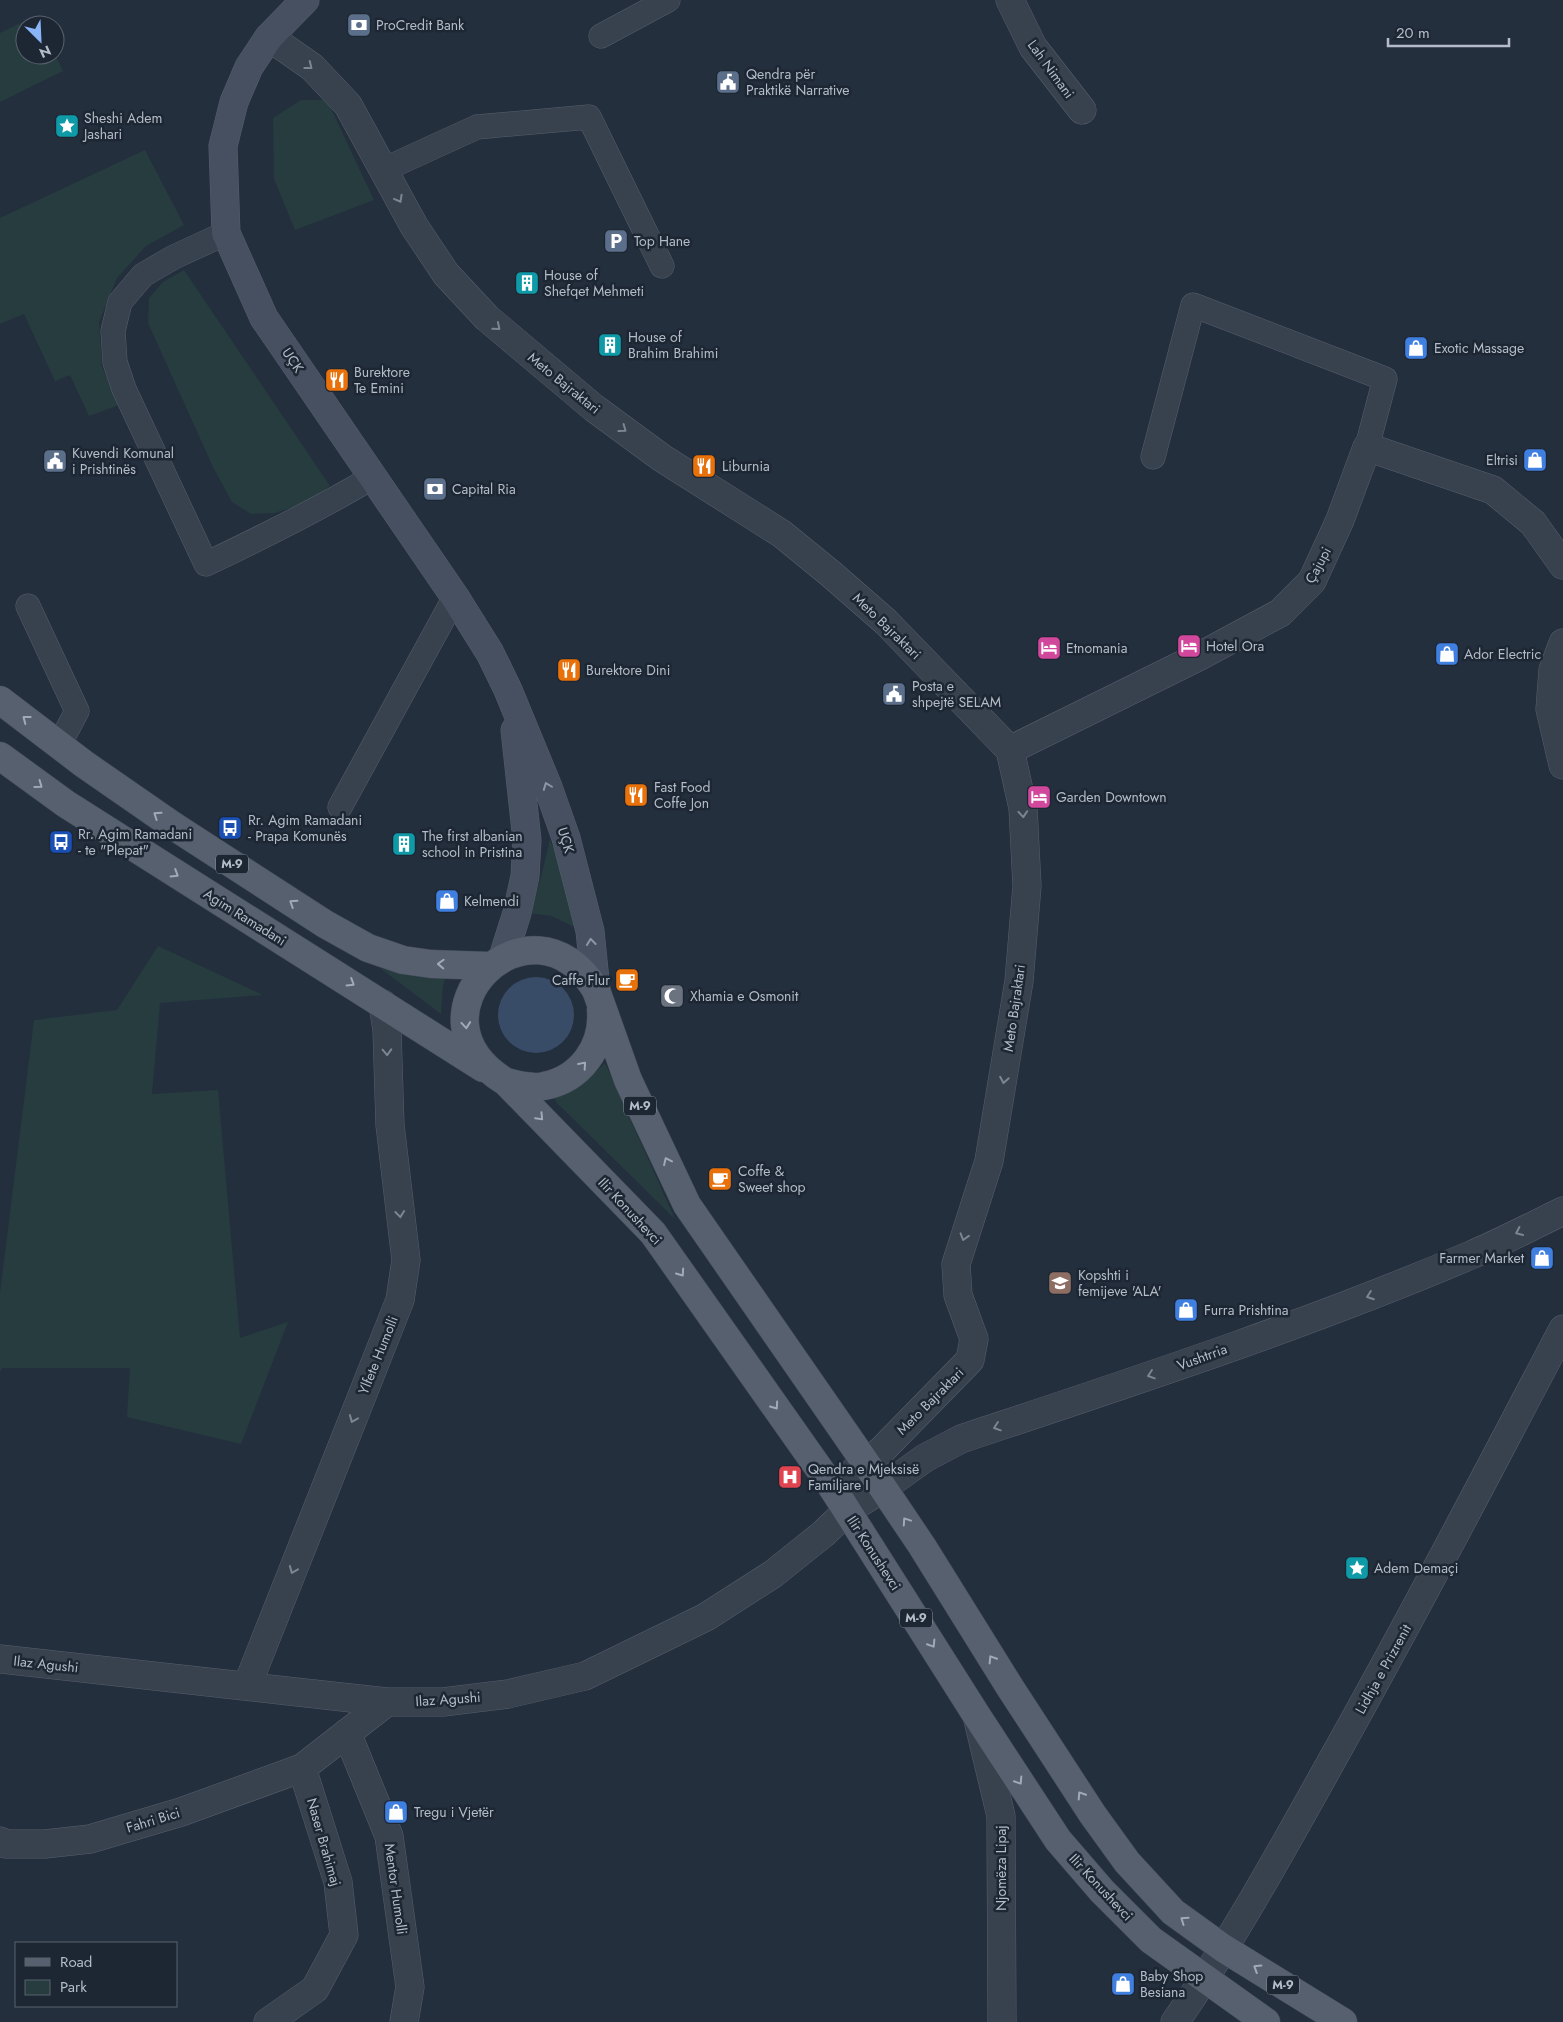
<svg xmlns="http://www.w3.org/2000/svg" width="1563" height="2022" font-family="Jost,sans-serif">
  <style>
    .green { fill: #263c3f }
    .water { fill: #394c67 }
    .lines { fill: none; stroke-linecap: round; stroke-linejoin: round }
    .service-casing { stroke: #565f6c; stroke-width: 25 }
    .pedestrian-casing { stroke: #565f6c; stroke-width: 29 }
    .minor-casing { stroke: #565f6c; stroke-width: 29 }
    .tertiary-casing { stroke: #565f6c; stroke-width: 29 }
    .secondary-casing { stroke: #565f6c; stroke-width: 29 }
    .primary-casing { stroke: #414a57; stroke-width: 29 }
    .service { stroke: #38414e; stroke-width: 24 }
    .pedestrian { stroke: #38414e; stroke-width: 28 }
    .minor { stroke: #38414e; stroke-width: 28 }
    .tertiary { stroke: #38414e; stroke-width: 28 }
    .secondary { stroke: #465061; stroke-width: 28 }
    .primary { stroke: #56606e; stroke-width: 28 }
    .oneway { stroke: #7c8592 }
    .oneway2 { stroke: #a1aab7 }
    .oneway3 { stroke: #8e96a5 }
    .labels { text-anchor: middle; dominant-baseline: central; stroke-width: 5; stroke-linejoin: round; paint-order: stroke }
    .shield { fill: #1d2633; stroke: #878f9c; stroke-width: 1 }
    .shield-label { font-size: 12px; font-weight: bold; fill: #b4bcc9 }
    .poi-label { font-size: 14px; fill: #b4bcc9; stroke: #1d2633; text-anchor: start }
    .street-label { font-size: 14px; fill: #b4bcc9; stroke: #1d2633 }
  </style>
  <rect width="100%" height="100%" fill="#242f3e"/>
  <path class="green" d="M37 15 41 25H25V55L55 54 63 71 0 102V33Z
    M301 100H327L374 200 295 230 274 179 273 118Z
    M145 150 184 225 146 246 117 278 99 322 102 366 119 405 89 416 70 375 55 381 24 314 0 324V218Z
    M184 270 330 486 304 504 274 513 251 514 232 502 213 467 148 323 149 298 163 282Z
    M550 839 557 856 574 927 552 916 529 913 541 877Z
    M158 946 263 995 160 1003 152 1094 218 1090 240 1338 288 1322 241 1444 127 1417 130 1368H2L0 1372V1293L34 1020 117 1010Z
    M380 968 408 975 447 972 443 986 441 1014Z
    M605 1063 675 1219 557 1103 554 1097 579 1087Z"/>
  <path class="water" d="M498 1015a38 38 0 1 1 76 0a38 38 0 1 1-76 0Z"/>
  <g class="lines">
    <defs>
      <path id="service" d="M601 36 668 0
        M383 170 477 127 589 117 662 266
        M226 233 174 257 143 275 120 302 113 331 115 362 124 389 206 564C263 537 319 509 373 477
        M1153 457 1193 305 1385 379 1367 447
        M28 606 77 711 59 745
        M340 807 455 597"/>
      <path id="pedestrian" d="M978 1720 1001 1816 1002 2022
        M347 1733 389 1836 410 1987 404 2022"/>
      <path id="minor" d="M1010 0 1033 47 1082 110
        M269 37 312 67 348 105 414 226 446 274 487 318 594 408 662 458 782 534 831 574 886 622 1010 750 1023 808 1027 886 1019 981 989 1161 956 1264 958 1295 974 1339 970 1360 882 1450 866 1463 832 1487
        M1010 750 1200 656 1280 613 1312 581 1340 520 1367 447 1493 490 1533 523 1563 565
        M0 1659 387 1702H443L508 1694 585 1676 706 1617 773 1574 823 1534 847 1511 883 1488 925 1458 961 1439C1132 1382 1304 1326 1471 1255 1502 1242 1532 1226 1563 1211
        M247 1686 400 1300 406 1260 390 1125 387 1030 383 1004
        M0 1841 6 1844H45L90 1839 181 1812 302 1768
        M268 2022 315 1989 344 1935 338 1882 302 1768 387 1702"/>
      <path id="tertiary" d="M1563 643 1553 670 1550 709 1563 765
        M1175 2022C1233 1939 1282 1850 1331 1762 1411 1619 1487 1474 1563 1329"/>
      <path id="secondary" d="M305 0 269 37 249 67 234 102 223 146 226 233 264 318 455 597 490 653 508 690 548 787 566 838 590 931 596 990
        M503 957 517 913 525 876 527 840 515 730"/>
      <path id="primary" d="M0 700 84 764 172 825 325 924 368 948 403 960 431 964 490 966
        M0 756 66 804 483 1068
        M506 1082C518 1085 532 1089 544 1086 581 1079 604 1046 601 1010
        M1266 2022 1151 1940 1102 1891 1058 1840 977 1716 832 1487 653 1233 506 1082C397 1016 531 884 596 990L628 1080 687 1205 883 1488 922 1546 1011 1689 1093 1815 1127 1862 1173 1912 1223 1948 1343 2022"/>
    </defs>
    <use href="#service" class="service-casing"/>
    <use href="#pedestrian" class="pedestrian-casing"/>
    <use href="#minor" class="minor-casing"/>
    <use href="#tertiary" class="tertiary-casing"/>
    <use href="#secondary" class="secondary-casing"/>
    <use href="#primary" class="primary-casing"/>
    <use href="#service" class="service"/>
    <use href="#pedestrian" class="pedestrian"/>
    <use href="#minor" class="minor"/>
    <use href="#tertiary" class="tertiary"/>
    <use href="#secondary" class="secondary"/>
    <use href="#primary" class="primary"/>
  </g>
  <defs><path id="oneway-chevron" d="M-2-3.5L2.5 0L-2 3.5" fill="none" stroke-width="1.6" stroke-linecap="round" stroke-linejoin="round" transform="scale(1.25)"/></defs>
  <g class="oneway">
    <use href="#oneway-chevron" transform="translate(309 66) rotate(38)"/>
    <use href="#oneway-chevron" transform="translate(399 199) rotate(61)"/>
    <use href="#oneway-chevron" transform="translate(497 327) rotate(40)"/>
    <use href="#oneway-chevron" transform="translate(623 429) rotate(36)"/>
    <use href="#oneway-chevron" transform="translate(1023 814) rotate(86)"/>
    <use href="#oneway-chevron" transform="translate(387 1052) rotate(88)"/>
    <use href="#oneway-chevron" transform="translate(1004 1080) rotate(100)"/>
    <use href="#oneway-chevron" transform="translate(400 1214) rotate(84)"/>
    <use href="#oneway-chevron" transform="translate(1519 1232) rotate(155)"/>
    <use href="#oneway-chevron" transform="translate(964 1237) rotate(107)"/>
    <use href="#oneway-chevron" transform="translate(1370 1296) rotate(160)"/>
    <use href="#oneway-chevron" transform="translate(1151 1375) rotate(161)"/>
    <use href="#oneway-chevron" transform="translate(353 1419) rotate(112)"/>
    <use href="#oneway-chevron" transform="translate(997 1427) rotate(161)"/>
    <use href="#oneway-chevron" transform="translate(293 1570) rotate(112)"/>
  </g>
  <g class="oneway2">
    <use href="#oneway-chevron" transform="translate(26 719) rotate(-143)"/>
    <use href="#oneway-chevron" transform="translate(39 785) rotate(36)"/>
    <use href="#oneway-chevron" transform="translate(157 815) rotate(-145)"/>
    <use href="#oneway-chevron" transform="translate(175 874) rotate(32)"/>
    <use href="#oneway-chevron" transform="translate(293 903) rotate(-147)"/>
    <use href="#oneway-chevron" transform="translate(441 964) rotate(-178)"/>
    <use href="#oneway-chevron" transform="translate(351 983) rotate(32)"/>
    <use href="#oneway-chevron" transform="translate(466 1025) rotate(85)"/>
    <use href="#oneway-chevron" transform="translate(583 1065) rotate(-49)"/>
    <use href="#oneway-chevron" transform="translate(540 1117) rotate(46)"/>
    <use href="#oneway-chevron" transform="translate(667 1161) rotate(-115)"/>
    <use href="#oneway-chevron" transform="translate(681 1273) rotate(55)"/>
    <use href="#oneway-chevron" transform="translate(775 1406) rotate(55)"/>
    <use href="#oneway-chevron" transform="translate(906 1521) rotate(-124)"/>
    <use href="#oneway-chevron" transform="translate(932 1644) rotate(58)"/>
    <use href="#oneway-chevron" transform="translate(992 1659) rotate(-122)"/>
    <use href="#oneway-chevron" transform="translate(1019 1781) rotate(57)"/>
    <use href="#oneway-chevron" transform="translate(1081 1795) rotate(-123)"/>
    <use href="#oneway-chevron" transform="translate(1184 1920) rotate(-145)"/>
    <use href="#oneway-chevron" transform="translate(1257 1968) rotate(-148)"/>
  </g>
  <g class="oneway3">
    <use href="#oneway-chevron" transform="translate(547 786) rotate(-111)"/>
    <use href="#oneway-chevron" transform="translate(591 942) rotate(-96)"/>
  </g>
  <defs>
    <symbol id="bank-square" viewBox="-11 -11 22 22"><rect x="-9" y="-9" width="18" height="18" rx="4" fill="#5c6f8a" stroke="#1d2633"/><path d="M-6-4H6V4H-6ZM0-2.3a2.3 2.3 0 1 0 0 4.6a2.3 2.3 0 1 0 0-4.6Z" fill="#fff"/></symbol>
    <symbol id="civic-square" viewBox="-11 -11 22 22"><rect x="-9" y="-9" width="18" height="18" rx="4" fill="#5c6f8a" stroke="#1d2633"/><path d="M-.6-6.5H3V-4.5H.6V-3L4-1V1h2V6H-6V1h2V-1L-.6-3ZM-1.2 2.5V6h2.4V2.5Z" fill="#fff"/></symbol>
    <symbol id="sight-square" viewBox="-11 -11 22 22"><rect x="-9" y="-9" width="18" height="18" rx="4" fill="#0f9aa8" stroke="#1d2633"/><path d="M0-6L1.8-2.2L6-1.7L2.9 1.2L3.7 5.4L0 3.3L-3.7 5.4L-2.9 1.2L-6-1.7L-1.8-2.2Z" fill="#fff"/></symbol>
    <symbol id="parking-square" viewBox="-11 -11 22 22"><rect x="-9" y="-9" width="18" height="18" rx="4" fill="#5c6f8a" stroke="#1d2633"/><path d="M-3.5-5.5H1a3.5 3.5 0 0 1 0 7H-1V5.5H-3.5ZM-1-3.4V-.6H.8a1.4 1.4 0 0 0 0-2.8Z" fill="#fff"/></symbol>
    <symbol id="building-square" viewBox="-11 -11 22 22"><rect x="-9" y="-9" width="18" height="18" rx="4" fill="#0f9aa8" stroke="#1d2633"/><path d="M-4-6H4V6H1V3H-1V6H-4ZM-2.5-4.3h1.7v1.8h-1.7ZM.8-4.3h1.7v1.8H.8ZM-2.5-1h1.7V.8h-1.7ZM.8-1h1.7V.8H.8Z" fill="#fff"/></symbol>
    <symbol id="shop-square" viewBox="-11 -11 22 22"><rect x="-9" y="-9" width="18" height="18" rx="4" fill="#3f7fe0" stroke="#1d2633"/><path d="M-5-2.5h2.3a2.7 3.5 0 0 1 5.4 0H5L5.5 6h-11ZM-1.5-2.5h3a1.5 2.3 0 0 0-3 0Z" fill="#fff"/></symbol>
    <symbol id="restaurant-square" viewBox="-11 -11 22 22"><rect x="-9" y="-9" width="18" height="18" rx="4" fill="#e8710a" stroke="#1d2633"/><path d="M-5-6h1v4h1v-4h1v4h1v-4h1v5L-1.5 .5V6h-2V.5L-5-1ZM5-6V6H3V1.5H1.5Q1.5-4 5-6Z" fill="#fff"/></symbol>
    <symbol id="hotel-square" viewBox="-11 -11 22 22"><rect x="-9" y="-9" width="18" height="18" rx="4" fill="#d1479c" stroke="#1d2633"/><path d="M-6-4.5h1.5V1H6V5H4.5V3h-9V5H-6ZM-4 0a1.8 1.8 0 1 1 3.6 0ZM.5 0V-2.5h3Q6-2.5 6 0Z" fill="#fff"/></symbol>
    <symbol id="bus-square" viewBox="-11 -11 22 22"><rect x="-9" y="-9" width="18" height="18" rx="4" fill="#1a4fb4" stroke="#1d2633"/><path d="M-5-6H5V4H4V6H2V4H-2V6H-4V4H-5ZM-3.5-4V0h7V-4ZM-3.5 1.2v1.5H-2V1.2ZM2 1.2v1.5H3.5V1.2Z" fill="#fff"/></symbol>
    <symbol id="cafe-square" viewBox="-11 -11 22 22"><rect x="-9" y="-9" width="18" height="18" rx="4" fill="#e8710a" stroke="#1d2633"/><path d="M-5.5-4.5H6V0H3Q3 3.5 0 3.5H-2.5Q-5.5 3.5-5.5 0ZM3-3.2v2h1.7v-2ZM-6 4.5H4V6H-6Z" fill="#fff"/></symbol>
    <symbol id="mosque-square" viewBox="-11 -11 22 22"><rect x="-9" y="-9" width="18" height="18" rx="4" fill="#6b7280" stroke="#1d2633"/><path d="M3.5-4.9A6 6 0 1 0 3.5 4.9A5 5 0 1 1 3.5-4.9Z" fill="#fff"/></symbol>
    <symbol id="school-square" viewBox="-11 -11 22 22"><rect x="-9" y="-9" width="18" height="18" rx="4" fill="#8d6e63" stroke="#1d2633"/><path d="M0-5L7-2L0 1L-7-2ZM-4 1L0 2.5L4 1V4Q0 6-4 4Z" fill="#fff"/></symbol>
    <symbol id="hospital-square" viewBox="-11 -11 22 22"><rect x="-9" y="-9" width="18" height="18" rx="4" fill="#e0444e" stroke="#1d2633"/><path d="M-5-5h3v3.5h4V-5h3V5h-3V1.5h-4V5h-3Z" fill="#fff"/></symbol>
  </defs>
  <g fill-rule="evenodd">
    <use href="#bank-square" x="345" y="11" width="28" height="28"/>
    <use href="#civic-square" x="714" y="68" width="28" height="28"/>
    <use href="#sight-square" x="53" y="112" width="28" height="28"/>
    <use href="#parking-square" x="602" y="227" width="28" height="28"/>
    <use href="#building-square" x="513" y="269" width="28" height="28"/>
    <use href="#building-square" x="596" y="331" width="28" height="28"/>
    <use href="#shop-square" x="1402" y="334" width="28" height="28"/>
    <use href="#restaurant-square" x="323" y="366" width="28" height="28"/>
    <use href="#shop-square" x="1521" y="446" width="28" height="28"/>
    <use href="#civic-square" x="41" y="447" width="28" height="28"/>
    <use href="#restaurant-square" x="690" y="452" width="28" height="28"/>
    <use href="#bank-square" x="421" y="475" width="28" height="28"/>
    <use href="#hotel-square" x="1175" y="632" width="28" height="28"/>
    <use href="#hotel-square" x="1035" y="634" width="28" height="28"/>
    <use href="#shop-square" x="1433" y="640" width="28" height="28"/>
    <use href="#restaurant-square" x="555" y="656" width="28" height="28"/>
    <use href="#civic-square" x="880" y="680" width="28" height="28"/>
    <use href="#restaurant-square" x="622" y="781" width="28" height="28"/>
    <use href="#hotel-square" x="1025" y="783" width="28" height="28"/>
    <use href="#bus-square" x="216" y="814" width="28" height="28"/>
    <use href="#bus-square" x="47" y="828" width="28" height="28"/>
    <use href="#building-square" x="390" y="830" width="28" height="28"/>
    <use href="#shop-square" x="433" y="887" width="28" height="28"/>
    <use href="#cafe-square" x="613" y="966" width="28" height="28"/>
    <use href="#mosque-square" x="658" y="982" width="28" height="28"/>
    <use href="#cafe-square" x="706" y="1165" width="28" height="28"/>
    <use href="#shop-square" x="1528" y="1244" width="28" height="28"/>
    <use href="#school-square" x="1046" y="1269" width="28" height="28"/>
    <use href="#shop-square" x="1172" y="1296" width="28" height="28"/>
    <use href="#hospital-square" x="776" y="1463" width="28" height="28"/>
    <use href="#sight-square" x="1343" y="1554" width="28" height="28"/>
    <use href="#shop-square" x="382" y="1798" width="28" height="28"/>
    <use href="#shop-square" x="1109" y="1970" width="28" height="28"/>
  </g>
  <g class="labels">
    <g class="shield">
      <rect x="216" y="854.5" width="32" height="19" rx="4"/>
      <rect x="624" y="1096.5" width="32" height="19" rx="4"/>
      <rect x="900" y="1608.5" width="32" height="19" rx="4"/>
      <rect x="1267" y="1975.5" width="32" height="19" rx="4"/>
    </g>
    <g class="shield-label">
      <text x="232" y="864">M-9</text>
      <text x="640" y="1106">M-9</text>
      <text x="916" y="1618">M-9</text>
      <text x="1283" y="1985">M-9</text>
    </g>
    <g class="poi-label">
      <text x="376" y="25">ProCredit Bank</text>
      <text x="746" y="74">Qendra për<tspan x="746" dy="16">Praktikë Narrative</tspan></text>
      <text x="84" y="118">Sheshi Adem<tspan x="84" dy="16">Jashari</tspan></text>
      <text x="634" y="241">Top Hane</text>
      <text x="544" y="275">House of<tspan x="544" dy="16">Shefqet Mehmeti</tspan></text>
      <text x="628" y="337">House of<tspan x="628" dy="16">Brahim Brahimi</tspan></text>
      <text x="1434" y="348">Exotic Massage</text>
      <text x="354" y="372">Burektore<tspan x="354" dy="16">Te Emini</tspan></text>
      <text x="72" y="453">Kuvendi Komunal<tspan x="72" dy="16">i Prishtinës</tspan></text>
      <text x="1518" y="460" text-anchor="end">Eltrisi</text>
      <text x="722" y="466">Liburnia</text>
      <text x="452" y="489">Capital Ria</text>
      <text x="1206" y="646">Hotel Ora</text>
      <text x="1066" y="648">Etnomania</text>
      <text x="1464" y="654">Ador Electric</text>
      <text x="586" y="670">Burektore Dini</text>
      <text x="912" y="686">Posta e<tspan x="912" dy="16">shpejtë SELAM</tspan></text>
      <text x="654" y="787">Fast Food<tspan x="654" dy="16">Coffe Jon</tspan></text>
      <text x="1056" y="797">Garden Downtown</text>
      <text x="248" y="820">Rr. Agim Ramadani<tspan x="248" dy="16">- Prapa Komunës</tspan></text>
      <text x="78" y="834">Rr. Agim Ramadani<tspan x="78" dy="16">- te "Plepat"</tspan></text>
      <text x="422" y="836">The first albanian<tspan x="422" dy="16">school in Pristina</tspan></text>
      <text x="464" y="901">Kelmendi</text>
      <text x="610" y="980" text-anchor="end">Caffe Flur</text>
      <text x="690" y="996">Xhamia e Osmonit</text>
      <text x="738" y="1171">Coffe &amp;<tspan x="738" dy="16">Sweet shop</tspan></text>
      <text x="1524" y="1258" text-anchor="end">Farmer Market</text>
      <text x="1078" y="1275">Kopshti i<tspan x="1078" dy="16">femijeve 'ALA'</tspan></text>
      <text x="1204" y="1310">Furra Prishtina</text>
      <text x="808" y="1469">Qendra e Mjeksisë<tspan x="808" dy="16">Familjare I</tspan></text>
      <text x="1374" y="1568">Adem Demaçi</text>
      <text x="414" y="1812">Tregu i Vjetër</text>
      <text x="1140" y="1976">Baby Shop<tspan x="1140" dy="16">Besiana</tspan></text>
    </g>
    <g class="street-label">
      <text transform="translate(1051 69) rotate(54)">Lah Nimani</text>
      <text transform="translate(293 360) rotate(56)">UÇK</text>
      <text transform="translate(564 383) rotate(39)">Meto Bajraktari</text>
      <text transform="translate(1318 565) rotate(-62)">Çajupi</text>
      <text transform="translate(887 626) rotate(44)">Meto Bajraktari</text>
      <text transform="translate(566 840) rotate(73)">UÇK</text>
      <text transform="translate(245 917) rotate(32)">Agim Ramadani</text>
      <text transform="translate(1014 1008) rotate(-82)">Meto Bajraktari</text>
      <text transform="translate(630 1211) rotate(47)">Ilir Konushevci</text>
      <text transform="translate(378 1355) rotate(-68)">Ylfete Humolli</text>
      <text transform="translate(1202 1357) rotate(-20)">Vushtrria</text>
      <text transform="translate(930 1401) rotate(-45)">Meto Bajraktari</text>
      <text transform="translate(874 1553) rotate(57)">Ilir Konushevci</text>
      <text transform="translate(46 1664) rotate(6)">Ilaz Agushi</text>
      <text transform="translate(1383 1669) rotate(-61)">Lidhja e Prizrenit</text>
      <text transform="translate(448 1699) rotate(-4)">Ilaz Agushi</text>
      <text transform="translate(153 1820) rotate(-17)">Fahri Bici</text>
      <text transform="translate(324 1842) rotate(74)">Naser Brahimaj</text>
      <text transform="translate(1001 1868) rotate(-90)">Njomëza Lipaj</text>
      <text transform="translate(1101 1887) rotate(47)">Ilir Konushevci</text>
      <text transform="translate(396 1889) rotate(82)">Mentor Humolli</text>
    </g>
  </g>
  <rect x="15" y="1942" width="162" height="65" fill="#1d2633" stroke="#59626f"/>
  <rect x="25" y="1958" width="25" height="8" fill="#56606e" stroke="#59626f"/>
  <text x="60" y="1967" font-size="15" fill="#b4bcc9">Road</text>
  <rect x="25" y="1980" width="25" height="15" fill="#263c3f" stroke="#59626f"/>
  <text x="60" y="1992" font-size="15" fill="#b4bcc9">Park</text>
  <g transform="translate(40 40) rotate(156)"><circle r="24" fill="#1d2633" stroke="#59626f"/>
  <path d="M0-4L9 19L0 12L-9 19Z" fill="#8ab4f8"/>
  <text y="-8" font-size="14" font-weight="bold" text-anchor="middle" fill="#b4bcc9">N</text>
  </g>
  <path d="M1388 38v8h121v-8" fill="none" stroke="#b4bcc9" stroke-width="2.5"/>
  <text x="1396" y="38" font-size="15" fill="#b4bcc9" stroke="#1d2633" stroke-width="4" paint-order="stroke">20 m</text>
</svg>
